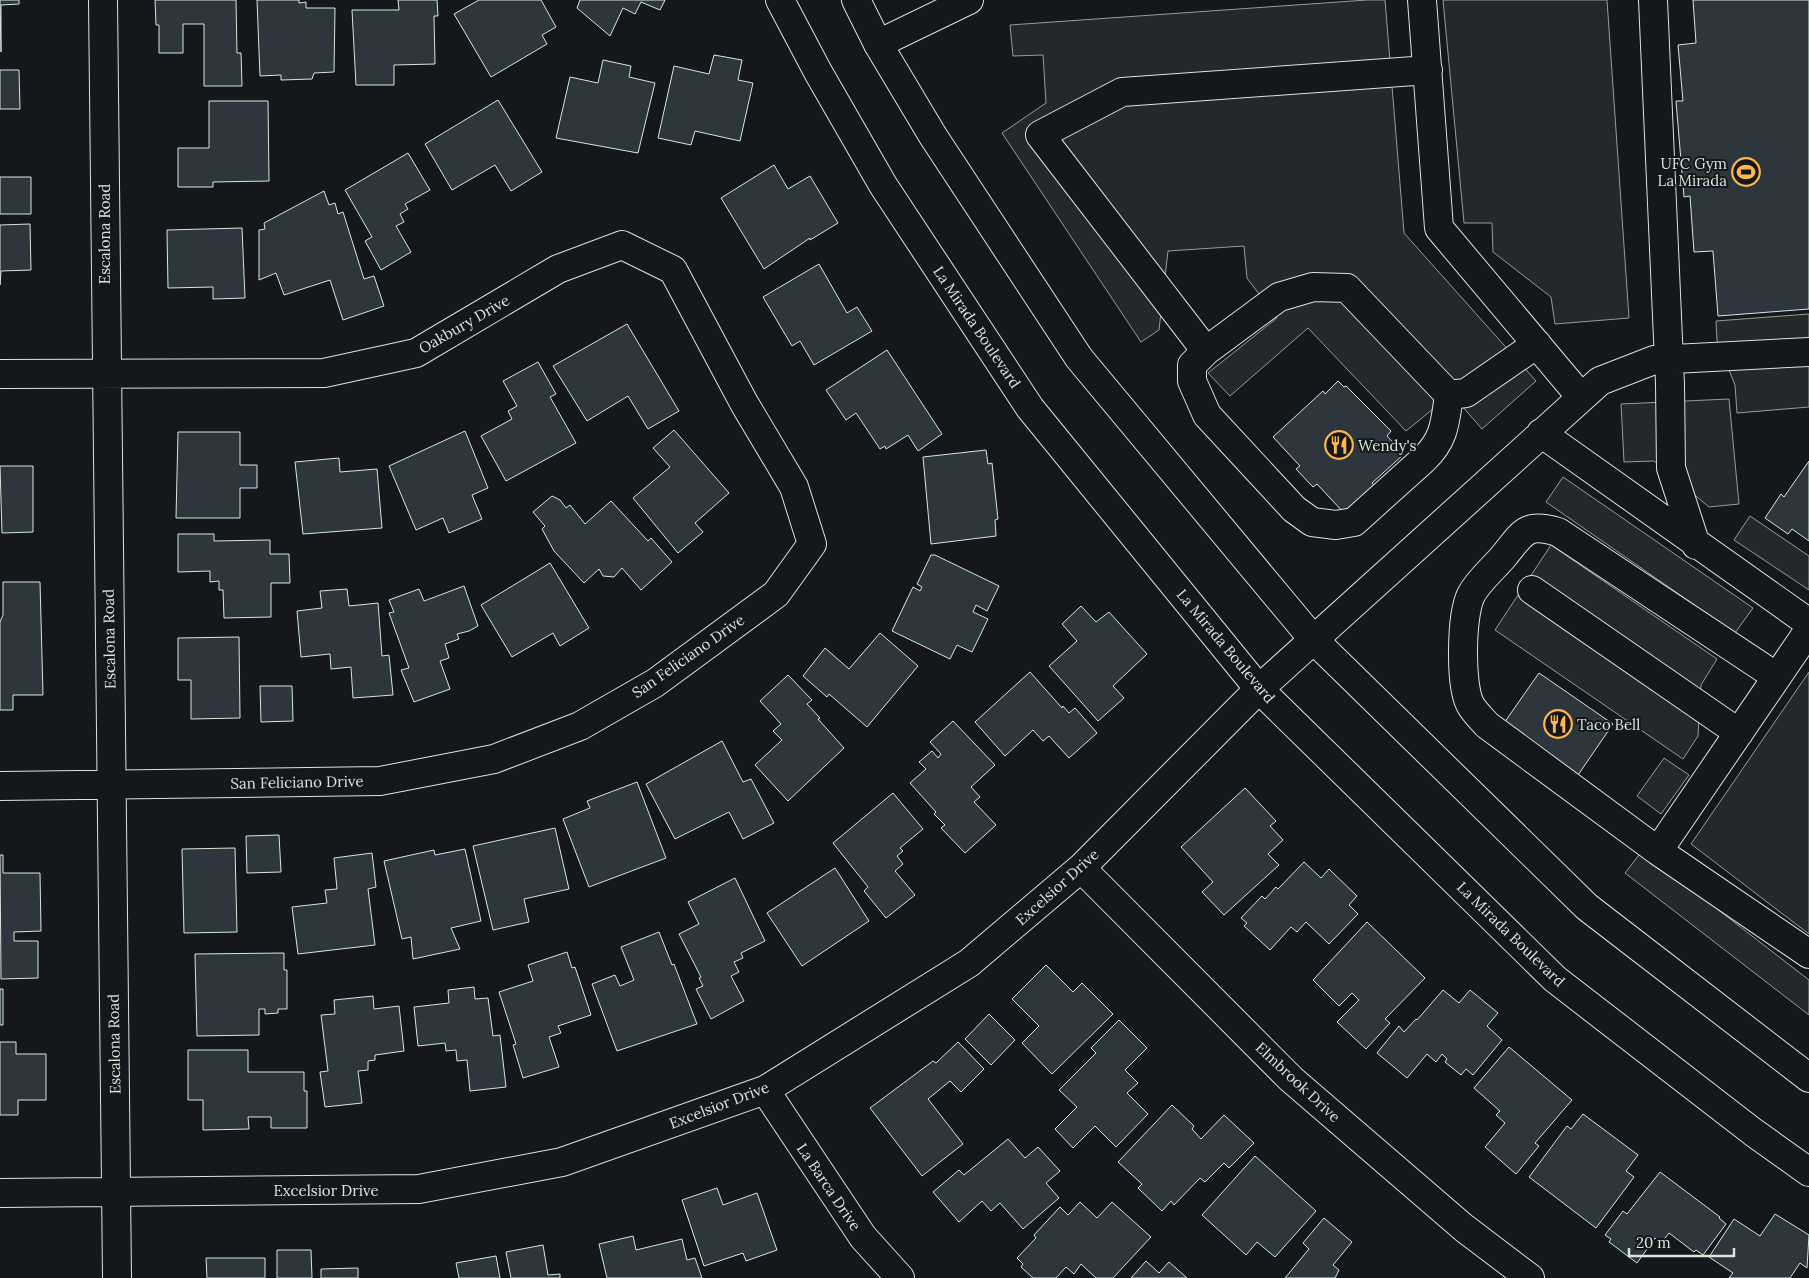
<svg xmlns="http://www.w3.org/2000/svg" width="1809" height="1278" font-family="Lora,serif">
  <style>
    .parking { fill: #24282b; stroke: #939e99 }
    .building { fill: #2c363c; stroke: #d8e6dc }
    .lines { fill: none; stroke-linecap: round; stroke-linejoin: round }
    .minor-casing { stroke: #d8e6dc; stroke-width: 30 }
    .major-casing { stroke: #d8e6dc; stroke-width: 30 }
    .minor { stroke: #14181c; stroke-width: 28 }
    .major { stroke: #14181c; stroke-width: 28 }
    .labels { text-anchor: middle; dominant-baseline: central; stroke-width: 4; stroke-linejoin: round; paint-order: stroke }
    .poi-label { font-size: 15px; fill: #d8e6dc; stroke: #14181c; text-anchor: start }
    .street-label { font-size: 15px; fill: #d8e6dc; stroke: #14181c }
  </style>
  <rect width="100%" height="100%" fill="#14181c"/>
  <path class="parking" d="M1367 0H1385L1404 233 1536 381 1482 429 1462 406 1433 409 1406 431 1308 328 1230 396 1208 373 1277 318 1247 278 1244 246 1168 251 1159 330 1141 342 1002 133 1046 103 1043 55 1013 56 1010 25Z
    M1443 0H1607L1629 318 1555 324 1551 297 1493 252 1492 223H1464Z
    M1809 314V407L1737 413 1735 385 1717 340 1716 321Z
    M1729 399 1739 504 1709 507 1654 461 1624 462 1621 404Z
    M1563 477 1753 608 1735 633 1546 502Z
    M1750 516 1809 556V590L1734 540Z
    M1551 545 1717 659 1701 685 1698 736 1683 759 1495 630Z
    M1809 672V934L1691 844Z
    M1664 758 1689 775 1661 814 1637 796Z
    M1642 851 1809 980V1015L1625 873Z"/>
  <path class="building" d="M0 0H19V4L1 5V52Z
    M155 0H236L237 53H241L242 86H204V24H183V53H159V25H156Z
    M257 0H299V3L306 2V8H335L334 72 314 73 312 79 281 80V75L260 76Z
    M398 0H437L438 16H434L435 64 394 65V85H356L352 10H399Z
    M479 0H541L556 27 542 35 547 44 491 77 454 14Z
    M580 0H665L660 10 641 2 635 14 623 8 610 36 577 8Z
    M1693 0H1809V309L1718 316 1713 251 1694 252 1690 196 1684 197 1676 101H1683L1678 45 1696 43Z
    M714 55 742 60 738 80 753 83 740 141 695 131 691 145 658 138 674 66 709 74Z
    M603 60 631 66 629 77 655 83 638 153 556 138 570 77 598 83Z
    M0 70H19L20 109H0Z
    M498 100 542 172 511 191 495 165 452 190 425 144Z
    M209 101H268L269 181 213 182V187H178V148H209Z
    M408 153 430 190 405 204 408 209 400 214 404 222 396 226 411 252 381 270 365 241 372 237 345 190Z
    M774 165 788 189 810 176 838 223 810 240V238L764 269 721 198Z
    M0 177H31V214H0Z
    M324 191 329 205 335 203 338 214 343 212 364 279 374 276 384 306 343 320 330 280 284 295 276 273 259 280V230L265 229 264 223Z
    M30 224 31 270 1 271 0 285V225Z
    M242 228 245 298 213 299V287L168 288 167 230Z
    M819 264 847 313 857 307 872 331 814 365 800 341 792 346 763 297Z
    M627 324 679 411 648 429 628 396 587 421 553 366Z
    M887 350 942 434 918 451 908 435 886 449 885 446 880 449 856 413 846 420 826 390Z
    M538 362 556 394 550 397 576 443 506 481 481 436 512 419 508 411 517 406 503 381Z
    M1338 381 1344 387 1346 386 1391 431 1387 436 1404 454 1372 483 1378 490 1344 513 1317 484 1313 487 1296 469 1300 466 1273 437 1323 391 1325 394Z
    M674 430 729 493 695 523 703 532 678 553 633 498 670 467 653 448Z
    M465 431 488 488 472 495 482 519 449 533 443 518 416 530 389 466Z
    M178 432H240V465H257V488H240V518H176Z
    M986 450 988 464 992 463 998 519 995 520 996 536 931 544 923 457Z
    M339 458 340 472 377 469 382 528 303 534 295 462Z
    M1809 461V541L1792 529 1788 534 1765 518 1781 494 1784 497Z
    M0 466H33V532L2 533Z
    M552 496 560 500 566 508 570 505 585 524 611 501 648 541 651 538 672 562 641 590 622 568 614 577 603 576 599 569 584 583 554 551 542 529 545 526 533 512Z
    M178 534H214V541L270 540V554H289L290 583H271V617L224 618 223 590H219V581L210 582V571L178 572Z
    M931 555H935L999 586 987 611 976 605 973 612 988 619 972 652 957 645 950 659 892 631 913 587 920 591 922 587 917 584Z
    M550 563 589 628 560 646 553 633 512 657 481 605Z
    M3 582H40L43 695H13V710H0V622L3 615Z
    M464 586 478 626 469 631 457 634 459 639 445 644 449 658 440 661 450 689 414 702 401 670 409 668 389 613 394 612 389 600 419 589 424 601Z
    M347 589 349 606 378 603 382 656 389 655 393 695 353 698 351 667 331 669 330 654 301 657 297 611 322 608 320 591Z
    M1081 606 1096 622 1109 612 1147 654 1113 686 1124 698 1098 721 1049 666 1077 641 1062 624Z
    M880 633 918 666 867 727 829 694 827 697 803 676 825 648 849 669Z
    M239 637 240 718 191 719V680H178V638Z
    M1030 672 1062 708 1063 706 1069 713 1075 708 1097 733 1069 758 1049 736 1043 741 1033 730 1005 756 975 722Z
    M1539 673 1613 724 1578 775 1504 723Z
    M788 675 812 700 807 704 820 718 818 719 844 748 788 801 755 765 782 740 773 731 781 724 760 701Z
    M260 686H292L293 721 261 722Z
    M953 721 995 765 971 787 980 797 974 802 996 825 965 853 941 828 945 825 934 814 936 812 910 783 926 769 919 762 932 751 938 758 941 754 930 742Z
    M722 741 743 782 751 779 774 823 743 839 729 812 675 839 646 784Z
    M637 782 666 858 589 887 563 819 590 808 587 801Z
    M1245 788 1276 821 1270 826 1283 840 1268 854 1279 865 1224 915 1202 892 1213 882 1181 847Z
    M893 793 923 829 900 848 903 851 897 856 903 864 895 871 915 895 886 918 864 891 868 887 833 843Z
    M555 828 569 889 524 899 529 922 493 930 473 846Z
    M279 835 281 872 247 873 246 836Z
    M235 848 237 932 184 933 182 849Z
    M465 849 481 921 451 928 460 949 413 959 411 937 402 939 384 861 434 850 435 855Z
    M372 853 376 887 368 889 375 945 298 954 292 907 327 903 325 890 337 889 334 858Z
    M0 855H3V873H40L41 931 14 932V941H38V978L1 979Z
    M1304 862 1321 878 1329 869 1357 896 1349 905 1358 914 1329 944 1306 922 1297 932 1291 927 1270 950 1244 926 1247 923 1241 918 1262 896 1265 899 1276 887 1278 889Z
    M835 868 869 921 802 966 767 913Z
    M735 878 765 941 741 953 743 958 734 962 739 972 731 976 744 1001 711 1019 696 989 703 986 699 978 701 977 679 934 699 924 688 902Z
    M1367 922 1425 978 1385 1019 1390 1023 1366 1049 1337 1022 1359 1000 1352 993 1339 1006 1313 980Z
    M659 932 672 965 674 964 697 1024 617 1051 592 984 615 975 620 986 634 980 621 947Z
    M567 952 572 968 575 967 591 1015 558 1026 561 1033 549 1037 559 1067 523 1078 513 1045 516 1044 499 992 533 981 528 965Z
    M284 953V970H287V1009H278V1013L265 1014V1009H259V1035L197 1036 195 954Z
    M1046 965 1073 992 1082 983 1113 1014 1052 1074 1022 1043 1039 1026 1012 999Z
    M474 987 475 999 488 998 493 1036 500 1035 506 1087 470 1091 467 1060 457 1061 456 1050 446 1051 445 1043 418 1046 414 1007 449 1003 448 990Z
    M0 989H3V1025H0Z
    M1443 990 1459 1003 1470 990 1498 1013 1487 1026 1502 1040 1473 1075 1466 1069 1461 1075 1445 1062 1447 1059 1442 1054 1436 1062 1427 1054 1407 1078 1377 1053 1399 1026 1404 1032 1416 1019 1417 1020Z
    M373 996 374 1009 399 1006 404 1051 375 1055V1060L368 1061V1070L358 1071 362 1103 325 1107 320 1072 328 1071 321 1015 335 1014 334 1000Z
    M989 1014 1015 1040 991 1065 965 1039Z
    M1119 1020 1147 1048 1125 1070 1138 1083 1127 1093 1148 1114 1116 1147 1095 1126 1073 1148 1055 1129 1077 1107 1059 1090 1096 1053 1091 1048Z
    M0 1042H16V1054H46V1100H18V1115H0Z
    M958 1042 984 1069 961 1092 950 1081 928 1099 963 1144 922 1176 870 1108 933 1061 936 1063Z
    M1509 1047 1572 1100 1535 1143 1539 1146 1516 1174 1485 1147 1505 1123 1496 1115 1500 1111 1474 1088Z
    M188 1050H248V1072H304V1091H307V1128H271V1117H248L249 1129 203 1130V1100H188Z
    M1172 1105 1194 1126 1192 1129 1201 1139 1224 1115 1254 1143 1229 1168 1224 1163 1205 1182 1200 1178 1174 1205 1171 1201 1162 1211 1138 1188 1142 1184 1118 1162Z
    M1583 1114 1638 1155 1626 1171 1634 1177 1596 1228 1529 1177 1567 1126 1571 1129Z
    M1008 1139 1025 1158 1038 1147 1060 1171 1046 1183 1059 1198 1023 1229 1000 1203 991 1211 982 1201 959 1222 933 1192 959 1170 964 1175Z
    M1255 1156 1316 1211 1275 1257 1257 1242 1246 1255 1202 1215Z
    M1660 1172 1720 1217 1719 1218 1726 1224 1703 1255 1696 1250 1694 1252 1669 1233 1661 1243 1655 1238 1637 1263 1609 1242 1611 1239 1605 1235 1623 1211 1627 1214Z
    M717 1188 723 1205 757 1193 777 1250 746 1261 743 1253 704 1266 682 1200Z
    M1080 1202 1097 1218 1112 1202 1151 1237 1113 1278H1096L1081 1264 1074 1274 1066 1267 1056 1278H1033L1021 1267 1023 1264 1017 1258 1036 1238 1034 1235 1060 1207 1068 1215Z
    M1775 1214 1809 1235 1807 1268 1800 1263 1790 1278H1729L1733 1273 1709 1257 1734 1219 1760 1236Z
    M1324 1218 1352 1242 1333 1265 1339 1270 1335 1278H1285L1309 1249 1303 1243Z
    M633 1236 636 1250 682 1239 687 1260 695 1258 702 1278H607L599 1244Z
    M543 1245 548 1275 560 1274V1278H511L506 1252Z
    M277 1250H311L312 1278H277Z
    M496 1256 500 1278H459L456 1263Z
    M206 1258H265V1278H207Z
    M1146 1261 1159 1273 1169 1262 1187 1278H1131Z
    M358 1268V1278H321V1269Z"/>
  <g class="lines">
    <defs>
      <path id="minor" d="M103 0 117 1278
        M1422 0 1439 228 1581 397
        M1653 0 1670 384 1671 468 1696 545
        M878 44 969 0
        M1428 70 1122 92 1040 135 1206 351 1279 297 1313 287 1347 288 1449 395 1466 393 1537 344
        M1206 351 1192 365V381L1207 415 1294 509 1312 522 1336 525 1354 522 1424 459C1445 439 1445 422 1449 395
        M0 374 324 373 416 353 558 269 622 245 673 270 744 403 794 487 812 544 776 594 655 683 580 726 494 759 380 781 0 786
        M1541 433 1809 623
        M1532 590 1739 733
        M1777 677 1558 532C1525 522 1523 533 1503 557 1493 569 1478 581 1471 595 1461 615 1460 684 1470 704 1474 712 1482 719 1487 725L1658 851 1809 954
        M1658 851 1809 630
        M1081 868 1291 1079 1464 1228 1530 1278
        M765 1090 863 1237 900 1278
        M0 1193 419 1189 562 1162 765 1090 969 963 1081 868 1259 689 1600 381 1654 360 1809 352"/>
      <path id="major" d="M780 0 818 72 883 185 1030 408 1259 689 1555 979 1753 1132 1809 1172
        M856 0 878 44 933 136 1079 358 1313 639 1587 907 1809 1078"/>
    </defs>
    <use href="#minor" class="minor-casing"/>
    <use href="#major" class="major-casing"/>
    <use href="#minor" class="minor"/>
    <use href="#major" class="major"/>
  </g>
  <defs>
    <symbol id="stadium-ring" viewBox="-11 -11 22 22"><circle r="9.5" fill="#14181c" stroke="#ffb74d" stroke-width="1.5"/><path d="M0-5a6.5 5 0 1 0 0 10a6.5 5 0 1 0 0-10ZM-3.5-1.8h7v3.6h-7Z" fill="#ffb74d"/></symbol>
    <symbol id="restaurant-ring" viewBox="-11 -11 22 22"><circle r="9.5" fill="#14181c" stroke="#ffb74d" stroke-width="1.5"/><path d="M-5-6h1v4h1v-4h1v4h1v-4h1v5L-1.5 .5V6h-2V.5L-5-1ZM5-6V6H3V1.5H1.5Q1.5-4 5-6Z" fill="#ffb74d"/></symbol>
  </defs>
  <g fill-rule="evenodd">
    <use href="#stadium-ring" x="1730" y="156" width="32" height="32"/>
    <use href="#restaurant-ring" x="1323" y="429" width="32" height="32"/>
    <use href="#restaurant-ring" x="1542" y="708" width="32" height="32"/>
  </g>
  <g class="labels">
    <g class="poi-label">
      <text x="1727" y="163" text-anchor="end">UFC Gym<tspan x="1727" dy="17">La Mirada</tspan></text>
      <text x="1358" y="445">Wendy's</text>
      <text x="1577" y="724">Taco Bell</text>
    </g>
    <g class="street-label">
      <text transform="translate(104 234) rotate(-90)">Escalona Road</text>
      <text transform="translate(464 324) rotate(-30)">Oakbury Drive</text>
      <text transform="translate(977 327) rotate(56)">La Mirada Boulevard</text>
      <text transform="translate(109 639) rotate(-91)">Escalona Road</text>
      <text transform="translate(1226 646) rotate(50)">La Mirada Boulevard</text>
      <text transform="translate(688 656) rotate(-35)">San Feliciano Drive</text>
      <text transform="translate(297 782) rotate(-1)">San Feliciano Drive</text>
      <text transform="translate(1057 887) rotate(-42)">Excelsior Drive</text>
      <text transform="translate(1511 934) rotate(44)">La Mirada Boulevard</text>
      <text transform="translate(114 1044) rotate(-91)">Escalona Road</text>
      <text transform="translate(1298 1082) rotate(43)">Elmbrook Drive</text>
      <text transform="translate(719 1105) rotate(-21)">Excelsior Drive</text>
      <text transform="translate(829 1187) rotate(56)">La Barca Drive</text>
      <text x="326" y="1190">Excelsior Drive</text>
    </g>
  </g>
  <path d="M1629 1248v8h105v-8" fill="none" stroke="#d8e6dc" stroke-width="2.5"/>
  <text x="1636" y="1248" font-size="15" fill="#d8e6dc" stroke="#14181c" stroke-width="4" paint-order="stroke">20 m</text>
</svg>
